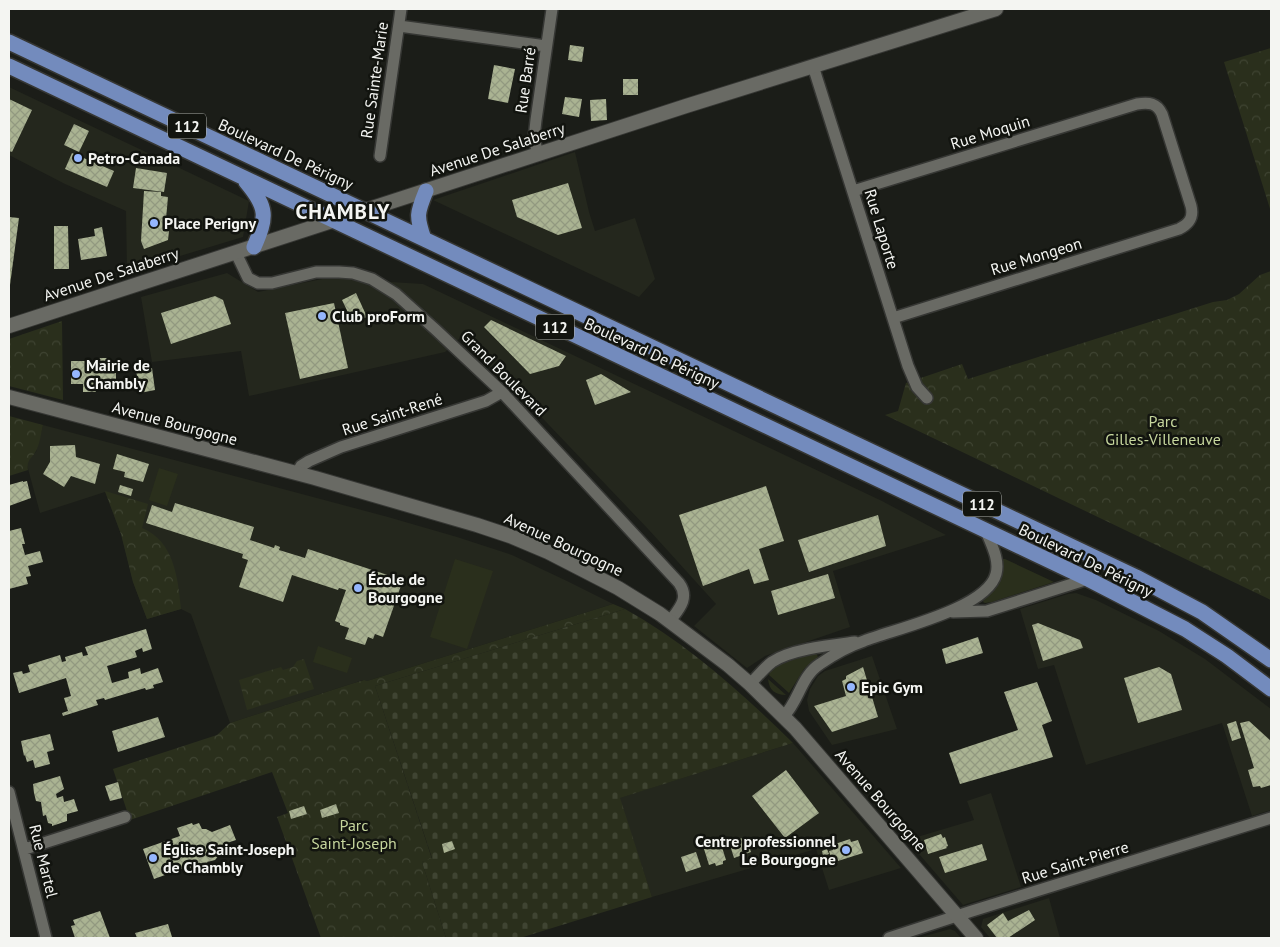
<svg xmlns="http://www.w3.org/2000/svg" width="1280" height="947" font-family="'PT Sans',sans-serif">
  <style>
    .built { fill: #24271d }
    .grass { fill: #2a2f1c }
    .forest { fill: url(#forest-crowns) }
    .cemetery { fill: url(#cemetery-stones) }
    .building { fill: url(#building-cross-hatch) }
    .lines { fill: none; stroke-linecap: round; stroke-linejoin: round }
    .minor-casing { stroke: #363734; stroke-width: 14 }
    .tertiary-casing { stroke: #363734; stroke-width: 16 }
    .primary-casing { stroke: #363734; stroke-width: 18 }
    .minor { stroke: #696a64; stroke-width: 11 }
    .tertiary { stroke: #696a64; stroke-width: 14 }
    .primary { stroke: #738bbd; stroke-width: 15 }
    .poi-dot { fill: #95b6fd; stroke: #12140f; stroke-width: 2 }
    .labels { text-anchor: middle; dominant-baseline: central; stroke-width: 5; stroke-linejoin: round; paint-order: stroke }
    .shield { fill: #12140f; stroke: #b0b2ae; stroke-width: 1 }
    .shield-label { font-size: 15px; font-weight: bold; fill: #f4f5f2 }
    .street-label { font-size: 16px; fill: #f4f5f2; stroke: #12140f }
    .poi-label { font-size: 16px; font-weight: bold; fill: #f4f5f2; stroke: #12140f; text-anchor: start }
    .park-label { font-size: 16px; fill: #c6d69d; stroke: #12140f }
    .district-label { font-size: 21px; font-weight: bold; letter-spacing: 1px; fill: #f4f5f2; stroke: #12140f }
  </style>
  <defs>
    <pattern id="forest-crowns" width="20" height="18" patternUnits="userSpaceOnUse" patternTransform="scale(1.25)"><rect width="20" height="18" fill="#2a2f1c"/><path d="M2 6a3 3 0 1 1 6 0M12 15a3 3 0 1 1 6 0" fill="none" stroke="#3f4432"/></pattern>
    <pattern id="cemetery-stones" width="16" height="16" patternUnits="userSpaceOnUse" patternTransform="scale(1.25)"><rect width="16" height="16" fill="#2a2f1c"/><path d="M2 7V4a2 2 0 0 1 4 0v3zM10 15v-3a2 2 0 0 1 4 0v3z" fill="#3f4432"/></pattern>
    <pattern id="building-cross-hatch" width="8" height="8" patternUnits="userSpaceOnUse" patternTransform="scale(1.25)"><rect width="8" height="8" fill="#aab392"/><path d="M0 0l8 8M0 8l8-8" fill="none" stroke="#929980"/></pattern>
  </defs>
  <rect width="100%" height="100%" fill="#1b1d18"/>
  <path class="built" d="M9 87 249 201 243 237 127 272 126 211 65 184 9 155Z
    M575 152 589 212 595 231 635 218 655 279 639 297 433 200Z
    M227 273 258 292 327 278 423 284 882 501 946 535 833 571 850 627 765 656 747 668 694 626 716 604 649 530 528 403 460 338 445 352 249 396 241 351 152 362 141 297Z
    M43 425 388 517 457 537 512 555 567 581 613 604 367 681 363 680 354 683 230 723 191 614 181 609 147 619 133 582 121 534 105 492 40 513 27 465 29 457 36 452Z
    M1076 593 1096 600 1159 631 1205 659 1271 709V810L1252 816 1222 723 1086 765 1054 665 1038 669 1020 609 1068 594Z
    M872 656 897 729 832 745 809 711 807 700 810 689 818 676 825 671Z
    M793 743 901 868 829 890 816 849 652 897 619 798Z
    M991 793 1021 887 963 905 907 840 974 820 967 801Z
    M1049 898 1060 938H990L981 927 983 919Z
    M950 929 955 931 961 938H918Z"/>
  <path class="grass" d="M159 468 178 474 167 506 149 500Z
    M455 559 493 571 467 649 430 637Z
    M1002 559H1005L1054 582 992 602 985 603 983 602C985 597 987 597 991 593 1000 584 1004 572 1002 559Z
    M318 646 352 658 347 673 313 662Z
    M816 652 818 657 804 669 789 693 769 675 771 669 775 666Z
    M768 679 786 695C775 695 769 690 768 679Z"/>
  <path class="forest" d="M1271 48V212L1224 62Z
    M1271 271V600L885 415 898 411 906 383 962 364 968 379 1213 302 1227 300 1239 294 1260 275Z
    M62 321 63 400 9 386V339Z
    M9 416 43 425C41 433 40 442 37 449 33 458 26 459 28 470L9 476Z
    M105 491 148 504 142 528C174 541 178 578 181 609L147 619 133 582 121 534Z
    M613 604 625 609 375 686 432 859 422 862 446 938H321L277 817 288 813 272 772 130 820 113 769 217 735 230 723 351 684 364 680 367 681Z
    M304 659 314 689 247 710 239 680 281 667 283 670 293 667 297 661Z"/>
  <path class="cemetery" d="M625 609C688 644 742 693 793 743L620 798 652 897 520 938H446L422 862 432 858 375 686Z"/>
  <path class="building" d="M570 45 584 47 582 62 568 60Z
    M494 65 515 69 508 103 488 99Z
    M623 79H638V95H623Z
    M565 97 582 99 579 117 562 114Z
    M9 99 32 110 12 152 9 151Z
    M606 99 607 120 591 121 590 100Z
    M74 124 89 131 79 152 64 145Z
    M72 153 114 171 107 187 65 169Z
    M136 168 167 173 164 192 133 188Z
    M568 183 582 228 558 235 517 217 512 200Z
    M144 191 161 192V196L168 197 165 230 169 231 168 240 144 249 141 241Z
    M9 217 19 218 10 285H9Z
    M54 226H68L69 269H54Z
    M102 227 107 256 81 260 78 239 95 236 94 229Z
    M356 293 367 317 353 323 342 300Z
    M215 296 223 300 231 324 171 344 161 313Z
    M334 303 348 368 300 379 285 313Z
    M491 320 566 356 559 366 530 374 484 327Z
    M97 358H110V369H116V379H110V386H96V392H83V384H71V361H97Z
    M152 368 155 390 140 393V390L134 391 133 383H138L136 370Z
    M601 374 631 392 595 405 586 380Z
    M75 445 76 457 100 464 95 484 71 476 64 487 43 474 50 462V446Z
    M117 454 149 464 143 482 124 477 125 472 113 469Z
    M23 481V482L27 481 31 498 9 506V485Z
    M120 485 133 489 131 496 118 492Z
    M766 486 784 541 759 549 769 580 754 584 749 569 703 586 679 515Z
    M175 503 254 527 250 540 274 548 275 545 280 547 279 550 305 558 308 549 403 580 383 637 375 634 373 639 368 637 365 645 345 639 349 628 340 625V623L335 621 346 590 339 588 338 590 292 575 283 602 239 587 248 560 242 558 243 554 146 523 152 505 172 512Z
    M878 515 886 546 809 572 798 540Z
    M21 528 25 544H22L25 555 40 551 43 562 28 566 31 576 26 577 28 584 9 589V531Z
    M828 574 835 598 778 615 771 591Z
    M1038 623 1080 640 1083 648 1043 661 1032 625Z
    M146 629 152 649 143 652 142 648 135 651 137 657 107 666 112 683 129 678 128 672 140 668 141 674 158 668 163 682 153 685 154 688 146 690 145 688 105 700 104 698 96 700 98 705 63 716 62 713 68 711 64 698 71 696 66 678 19 693 13 673 22 671 23 674 30 672 28 665 60 655 62 662 66 661 65 657 82 652 83 656 88 655 85 647Z
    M978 637 983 653 946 664 942 649Z
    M863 667 878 717 832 732 814 706 846 696 842 681 846 679V676Z
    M1159 667 1171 674 1182 710 1138 723 1124 678Z
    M1037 682 1052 721 1042 725 1053 757 960 784 949 753 1018 730 1004 692Z
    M158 717 165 737 118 752 112 731Z
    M1236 721 1241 738 1232 741 1227 724Z
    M1249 721 1271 741V785L1261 788 1260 786 1253 787 1248 770 1254 768 1240 723Z
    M50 734 54 750 47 752 50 764 35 768 33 760 27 762 25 755 24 756 21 741Z
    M786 770 819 813 785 838 752 796Z
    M60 776 64 789 56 794 57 798 63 796 64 802 74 799 78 811 67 814V821L52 826V824L48 823 46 815 43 816 41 802 36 801 34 793 33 784Z
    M118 782 122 798 110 801 105 786Z
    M336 804 339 813 322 818 320 810Z
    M304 806 307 814 291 819 289 811Z
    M192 823 193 825 199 823 202 829H206L212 832 230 825 236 840 227 843 230 850 220 854 215 860 207 862 209 866 192 872 190 866 154 879 143 849 180 836 177 828Z
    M941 834 943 838 945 837 948 846 946 847 947 848 928 854 924 840Z
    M746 837 751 852 734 858 729 842Z
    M850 839 851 842 858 840 863 853 838 861 836 857 831 858 829 851 833 850 832 845Z
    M452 841 455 849 444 853 442 844Z
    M721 844 726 860 723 861V864L716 866 715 863 709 865 704 849Z
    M982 844 987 860 945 873 939 857Z
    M827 849 829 854 823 856 822 851Z
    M696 852 701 867 686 872 681 857Z
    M1029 910 1035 920 1008 938H997L987 925 1003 913 1008 921Z
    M100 911 110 938H75L71 926 75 925 73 920Z
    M168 924 172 937 137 938 135 933Z"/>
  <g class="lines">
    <defs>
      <path id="minor" d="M399 26 546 46
        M813 66 908 366 917 387 927 398
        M538 155 534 138 536 120 552 9
        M380 156 401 9
        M853 191 1137 104C1149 102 1157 103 1162 114L1191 206C1194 218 1189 224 1179 229L893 318
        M236 253 248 278 258 283H272L316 272H339L353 273 372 279 396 294 436 330 502 392 679 583C690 598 679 609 670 621
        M297 473 301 466 309 461 341 447 486 401 502 392
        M953 612 987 611 1088 579
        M750 684C757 677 764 668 772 662 791 649 832 645 855 642
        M784 716C799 701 801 676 820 664 833 655 849 646 864 641 894 629 987 609 996 574 1000 560 991 544 986 531
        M9 792 46 938
        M25 849 125 817
        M889 938 972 911 1271 818"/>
      <path id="tertiary" d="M9 326 686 106 996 9
        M9 397 315 478 477 525 510 536 548 552 618 588 660 614 728 665 750 684 795 728 976 938"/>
      <path id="primary" d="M9 42 1136 577 1202 612 1271 660
        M9 66 1088 579 1185 629 1227 656 1271 689
        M246 182C268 208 267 217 254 247
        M424 239C416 216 417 213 426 191"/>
    </defs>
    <use href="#minor" class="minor-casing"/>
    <use href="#tertiary" class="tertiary-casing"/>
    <use href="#primary" class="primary-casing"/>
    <use href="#minor" class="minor"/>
    <use href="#tertiary" class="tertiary"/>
    <use href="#primary" class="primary"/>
  </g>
  <g class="poi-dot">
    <circle cx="78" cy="158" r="5"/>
    <circle cx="154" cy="223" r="5"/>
    <circle cx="322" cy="316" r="5"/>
    <circle cx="76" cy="374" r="5"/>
    <circle cx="358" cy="588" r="5"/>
    <circle cx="851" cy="687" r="5"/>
    <circle cx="846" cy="850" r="5"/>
    <circle cx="153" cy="858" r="5"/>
  </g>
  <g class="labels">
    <g class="shield">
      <rect x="168" y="113.5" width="38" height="25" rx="4"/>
      <rect x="536" y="314.5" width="38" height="25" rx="4"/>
      <rect x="963" y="491.5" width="38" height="25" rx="4"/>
    </g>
    <g class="shield-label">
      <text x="187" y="126">112</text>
      <text x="555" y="327">112</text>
      <text x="982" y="504">112</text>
    </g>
    <g class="street-label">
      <text transform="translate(374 80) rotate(-82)">Rue Sainte-Marie</text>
      <text transform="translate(525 80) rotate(-82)">Rue Barré</text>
      <text transform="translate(990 132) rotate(-17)">Rue Moquin</text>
      <text transform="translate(497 149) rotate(-18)">Avenue De Salaberry</text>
      <text transform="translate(286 154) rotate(25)">Boulevard De Périgny</text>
      <text transform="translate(882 229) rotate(73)">Rue Laporte</text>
      <text transform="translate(1036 256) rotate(-17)">Rue Mongeon</text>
      <text transform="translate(111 274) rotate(-18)">Avenue De Salaberry</text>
      <text transform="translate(652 353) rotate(25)">Boulevard De Périgny</text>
      <text transform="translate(504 373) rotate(45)">Grand Boulevard</text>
      <text transform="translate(392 414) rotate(-18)">Rue Saint-René</text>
      <text transform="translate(175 423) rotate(15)">Avenue Bourgogne</text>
      <text transform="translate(564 544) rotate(25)">Avenue Bourgogne</text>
      <text transform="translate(1086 560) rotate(26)">Boulevard De Périgny</text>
      <text transform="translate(881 800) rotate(49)">Avenue Bourgogne</text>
      <text transform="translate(44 861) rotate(76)">Rue Martel</text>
      <text transform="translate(1075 862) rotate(-17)">Rue Saint-Pierre</text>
    </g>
    <g class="poi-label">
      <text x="88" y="158">Petro-Canada</text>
      <text x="164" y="223">Place Perigny</text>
      <text x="332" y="316">Club proForm</text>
      <text x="86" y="365">Mairie de<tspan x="86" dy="18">Chambly</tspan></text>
      <text x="368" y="579">École de<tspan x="368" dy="18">Bourgogne</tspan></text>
      <text x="861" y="687">Epic Gym</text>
      <text x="836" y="841" text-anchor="end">Centre professionnel<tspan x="836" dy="18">Le Bourgogne</tspan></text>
      <text x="163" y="849">Église Saint-Joseph<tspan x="163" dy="18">de Chambly</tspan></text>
    </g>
    <g class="park-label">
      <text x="1163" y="421">Parc<tspan x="1163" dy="18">Gilles-Villeneuve</tspan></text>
      <text x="354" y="825">Parc<tspan x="354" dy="18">Saint-Joseph</tspan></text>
    </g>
    <g class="district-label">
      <text x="343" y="211">CHAMBLY</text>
    </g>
  </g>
  <rect width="1280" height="947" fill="none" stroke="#f4f5f2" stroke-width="20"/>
</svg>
